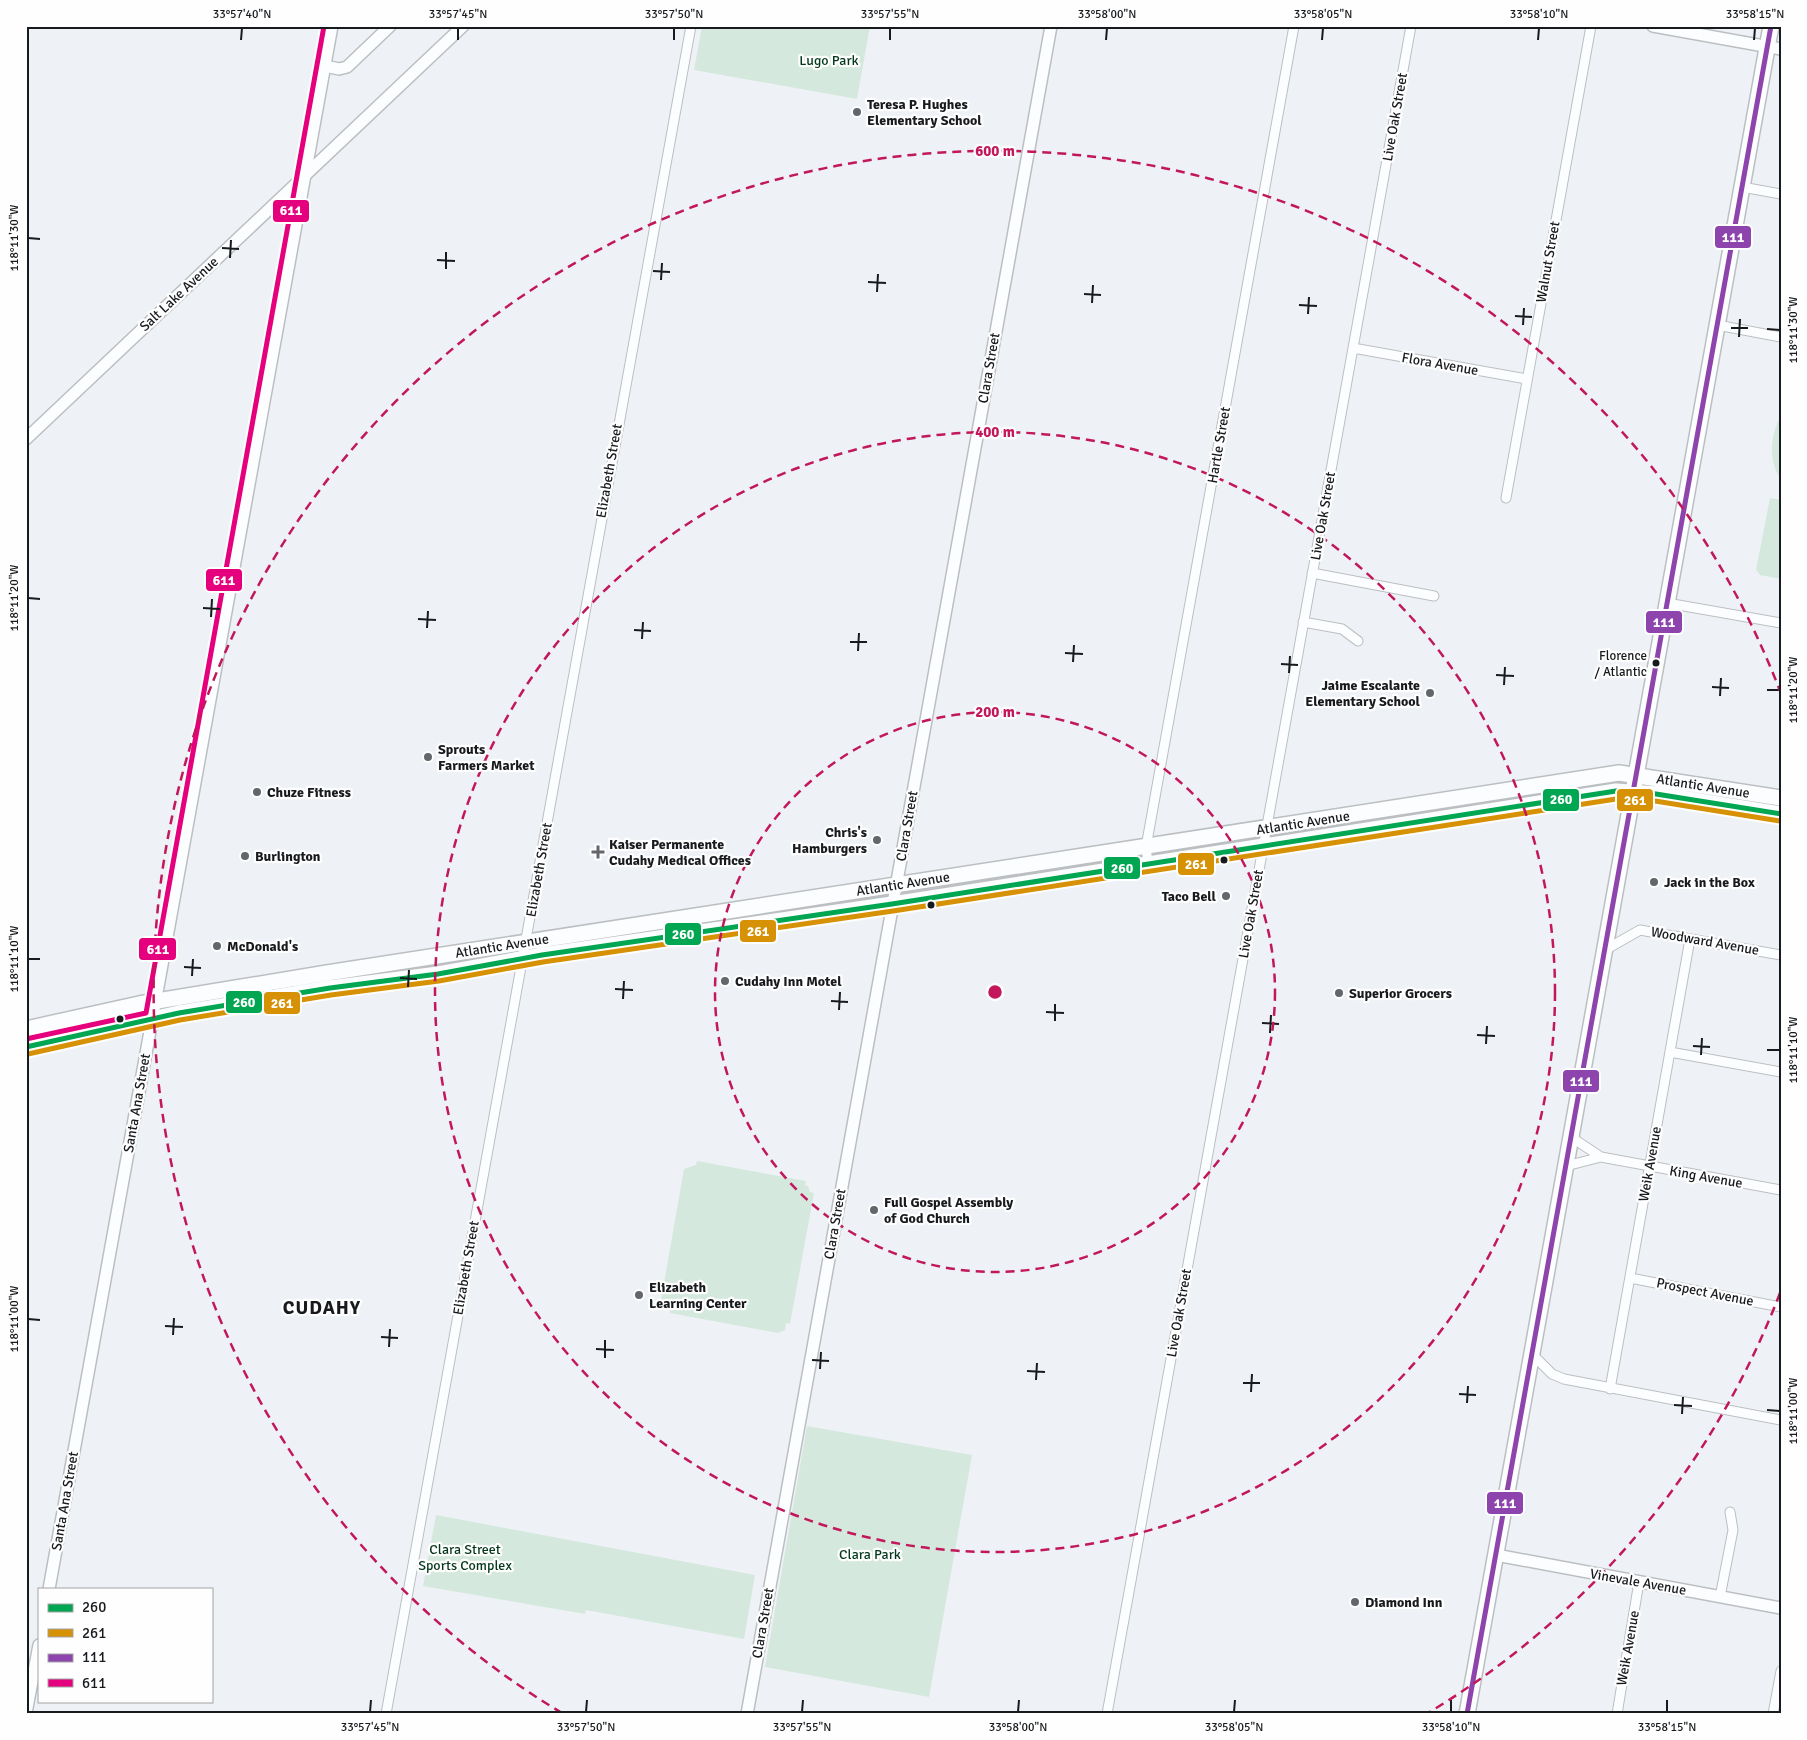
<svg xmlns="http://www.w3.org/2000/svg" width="1807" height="1740" font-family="Signika,sans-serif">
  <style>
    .green { fill: #d5e8dd }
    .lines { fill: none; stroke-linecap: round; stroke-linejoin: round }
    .minor-casing { stroke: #bcbfc2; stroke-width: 11 }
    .tertiary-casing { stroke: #bcbfc2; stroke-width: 14 }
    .primary-casing { stroke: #bcbfc2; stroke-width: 18 }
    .minor { stroke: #fcfdfe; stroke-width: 9 }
    .tertiary { stroke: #fcfdfe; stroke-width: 11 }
    .primary { stroke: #fcfdfe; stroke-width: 15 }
    .bus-1-casing { stroke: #fefefe; stroke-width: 9 }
    .bus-2-casing { stroke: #fefefe; stroke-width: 9 }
    .bus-3-casing { stroke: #fefefe; stroke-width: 9 }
    .bus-4-casing { stroke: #fefefe; stroke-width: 9 }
    .bus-1 { stroke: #00a651; stroke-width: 5 }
    .bus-2 { stroke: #d69104; stroke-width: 5 }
    .bus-3 { stroke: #8e44ad; stroke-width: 5 }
    .bus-4 { stroke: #e5007d; stroke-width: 5 }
    .ticks { fill: none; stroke: #181b1e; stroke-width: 2 }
    .ring { fill: none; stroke: #c2185b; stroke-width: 2.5; stroke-dasharray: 9 6 }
    .poi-dot { fill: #63666a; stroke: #fefefe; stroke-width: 2 }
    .bus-dot { fill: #181b1e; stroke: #fefefe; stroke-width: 2 }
    .labels { text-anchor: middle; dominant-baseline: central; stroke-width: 4.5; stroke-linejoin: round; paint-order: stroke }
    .bus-label { font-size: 13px; fill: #181b1e; stroke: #fefefe; text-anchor: end }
    .park-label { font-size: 14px; fill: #04381c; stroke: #fefefe }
    .poi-label { font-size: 14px; font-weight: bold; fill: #181b1e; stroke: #fefefe; text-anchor: start }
    .street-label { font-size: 14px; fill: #181b1e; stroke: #fefefe }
    .district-label { font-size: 19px; font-weight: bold; letter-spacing: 1px; fill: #181b1e; stroke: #fefefe }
    .centre { fill: #c2185b; stroke: #fefefe; stroke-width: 2.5 }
    .ring-label { font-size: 15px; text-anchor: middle; font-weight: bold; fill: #c2185b; stroke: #fefefe; stroke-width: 4.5; stroke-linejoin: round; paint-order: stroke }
    .line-badge { stroke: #fefefe; stroke-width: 2 }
    .badge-label { font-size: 14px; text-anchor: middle; font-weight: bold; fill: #fff }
    .neatline { fill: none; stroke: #181b1e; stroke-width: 2 }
    .ticks-label { font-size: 12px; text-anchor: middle; fill: #181b1e }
  </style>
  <rect width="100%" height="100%" fill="#eef2f6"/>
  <path class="green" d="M702 26H870L857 99 694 70Z
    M1781 415V479C1767 461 1771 434 1781 415Z
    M1770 498 1781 500V579L1760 575 1756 570Z
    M697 1161 806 1181 805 1185 808 1186 810 1192 814 1193 790 1324 786 1323 785 1330 778 1333 670 1313V1308L666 1307 664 1301 661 1300 684 1169 696 1165Z
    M807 1426 972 1455 929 1697 765 1667Z
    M436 1515 755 1575 744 1639 586 1610 585 1614 423 1586Z"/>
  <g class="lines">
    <defs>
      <path id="minor" d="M1742 187 1781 194
        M1717 325 1781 337
        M1353 348 1527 379
        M1506 498 1591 26
        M1312 573 1434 596
        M1667 603 1781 623
        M1303 622 1342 629 1358 641
        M1148 863 1146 847 1294 26
        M1605 950 1640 930 1781 955
        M1670 1052 1781 1072
        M1571 1137 1601 1157 1781 1190
        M1566 1166 1601 1157
        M1630 1278 1781 1307
        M1532 1354 1552 1374 1564 1379 1781 1420
        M1610 1389 1690 939
        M1720 1597 1733 1530 1730 1512
        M386 1714 691 26
        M1107 1714 1411 26
        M1617 1714 1639 1582
        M1773 1714 1781 1671"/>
      <path id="tertiary" d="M1653 26 1781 49
        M325 66 339 69 347 67 390 26
        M26 439 463 26
        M1496 1555 1781 1608
        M49 1589 332 26
        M26 1713 39 1645
        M747 1714 1051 26"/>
      <path id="primary" d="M26 1029 139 1004 327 973 1619 773 1781 798
        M26 1047 179 1013 330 988 438 974 542 955 892 904 1616 791 1656 794 1781 814
        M1467 1714 1771 26"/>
    </defs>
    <use href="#minor" class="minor-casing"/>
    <use href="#tertiary" class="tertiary-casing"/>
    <use href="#primary" class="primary-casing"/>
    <use href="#minor" class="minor"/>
    <use href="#tertiary" class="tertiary"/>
    <use href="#primary" class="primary"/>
    <defs>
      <path id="bus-1" d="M26 1047 179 1013 330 988 438 974 542 955 892 904 1616 791 1656 794 1781 814"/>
      <path id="bus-2" d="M28 1054 180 1020 331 995 439 981 543 962 893 911 1616 799 1655 801 1780 821"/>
      <path id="bus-3" d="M1467 1714 1771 26"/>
      <path id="bus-4" d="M26 1039 146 1013 324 26"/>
    </defs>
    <use href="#bus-1" class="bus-1-casing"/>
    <use href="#bus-2" class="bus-2-casing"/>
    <use href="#bus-3" class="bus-3-casing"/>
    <use href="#bus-4" class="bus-4-casing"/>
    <use href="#bus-1" class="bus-1"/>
    <use href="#bus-2" class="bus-2"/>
    <use href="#bus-3" class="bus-3"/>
    <use href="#bus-4" class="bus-4"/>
  </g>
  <path class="ticks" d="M241 40 242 28M458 40V28M674 40V28M890 40V28M1106 40 1107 28M1322 40 1323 28M1538 40 1539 28M1754 40 1755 28M28 238 40 239M222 248 239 249M230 258 231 240M437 260 455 261M446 269V252M653 271 670 272M661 280 662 263M868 282 886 283M877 292 878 274M1084 294 1101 295M1092 303 1093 285M1299 305 1317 306M1308 314 1309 297M1515 316 1532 317M1523 325 1524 308M1731 328H1748M1767 329 1780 330M1739 337 1740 319M28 598 40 599M203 608 220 609M211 617 212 599M418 619 436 620M427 628 428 611M634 630 651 631M642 639 643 622M850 642H867M858 651 859 633M1065 653 1083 654M1073 662 1074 645M1281 664 1298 665M1289 673 1290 656M1496 675 1514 676M1504 685 1505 667M1712 687 1729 688M1767 690H1780M1720 696 1721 678M28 959H40M184 967 201 968M192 976 193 959M400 978 417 979M408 987 409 970M615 989 633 990M623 999 624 981M831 1001 848 1002M839 1010 840 992M1046 1012 1064 1013M1055 1021V1004M1262 1023 1279 1024M1270 1033 1271 1015M1477 1035 1495 1036M1486 1044 1487 1026M1693 1046 1710 1047M1767 1050H1780M1701 1055 1702 1038M28 1319 40 1320M165 1326 183 1327M173 1335 174 1318M381 1337 398 1338M389 1347 390 1329M596 1349 614 1350M605 1358V1340M812 1360 829 1361M820 1369 821 1352M1027 1371 1045 1372M1036 1380 1037 1363M1243 1383H1260M1251 1392 1252 1374M1459 1394 1476 1395M1467 1403 1468 1386M1674 1405 1692 1406M1767 1410 1780 1411M1682 1414 1683 1397M370 1712 371 1700M586 1712 587 1700M802 1712 803 1700M1018 1712 1019 1700M1234 1712 1235 1700M1451 1712V1700M1667 1712V1700"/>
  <g class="ring">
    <circle cx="995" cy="992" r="280"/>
    <circle cx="995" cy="992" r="560"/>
    <path d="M1780 1293A841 841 0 0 1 1428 1713M562 1713A841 841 0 1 1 1780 691"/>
  </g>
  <g class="poi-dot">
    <circle cx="857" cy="112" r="5"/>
    <circle cx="1430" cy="693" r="5"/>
    <circle cx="428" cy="757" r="5"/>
    <circle cx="257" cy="792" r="5"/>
    <circle cx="877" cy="840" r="5"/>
    <path d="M595.5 844.5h5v5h5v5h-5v5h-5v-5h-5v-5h5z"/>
    <circle cx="245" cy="856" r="5"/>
    <circle cx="1654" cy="882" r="5"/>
    <circle cx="1226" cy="896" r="5"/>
    <circle cx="217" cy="946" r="5"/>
    <circle cx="725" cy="981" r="5"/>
    <circle cx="1339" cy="993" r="5"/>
    <circle cx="874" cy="1210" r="5"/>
    <circle cx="639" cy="1295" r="5"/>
    <circle cx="1355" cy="1602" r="5"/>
  </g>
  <g class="bus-dot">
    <circle cx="1656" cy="663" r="4.5"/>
    <circle cx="1224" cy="860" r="4.5"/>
    <circle cx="931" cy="905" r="4.5"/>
    <circle cx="120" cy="1019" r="4.5"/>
  </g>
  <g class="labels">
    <g class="bus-label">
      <text x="1647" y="656">Florence<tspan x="1647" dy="16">/ Atlantic</tspan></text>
    </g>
    <g class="park-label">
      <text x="829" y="60">Lugo Park</text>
      <text x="465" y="1549">Clara Street<tspan x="465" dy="16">Sports Complex</tspan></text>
      <text x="870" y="1554">Clara Park</text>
    </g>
    <g class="poi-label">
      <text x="867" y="104">Teresa P. Hughes<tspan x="867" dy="16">Elementary School</tspan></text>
      <text x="1420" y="685" text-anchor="end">Jaime Escalante<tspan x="1420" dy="16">Elementary School</tspan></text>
      <text x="438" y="749">Sprouts<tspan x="438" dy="16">Farmers Market</tspan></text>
      <text x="267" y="792">Chuze Fitness</text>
      <text x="867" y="832" text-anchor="end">Chris's<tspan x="867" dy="16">Hamburgers</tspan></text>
      <text x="609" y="844">Kaiser Permanente<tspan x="609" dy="16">Cudahy Medical Offices</tspan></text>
      <text x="255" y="856">Burlington</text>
      <text x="1664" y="882">Jack in the Box</text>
      <text x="1216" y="896" text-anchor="end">Taco Bell</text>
      <text x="227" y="946">McDonald's</text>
      <text x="735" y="981">Cudahy Inn Motel</text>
      <text x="1349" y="993">Superior Grocers</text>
      <text x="884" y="1202">Full Gospel Assembly<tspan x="884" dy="16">of God Church</tspan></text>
      <text x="649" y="1287">Elizabeth<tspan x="649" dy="16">Learning Center</tspan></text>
      <text x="1365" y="1602">Diamond Inn</text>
    </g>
    <g class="street-label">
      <text transform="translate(1395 117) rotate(-80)">Live Oak Street</text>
      <text transform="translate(1548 262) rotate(-80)">Walnut Street</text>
      <text transform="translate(179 294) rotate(-43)">Salt Lake Avenue</text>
      <text transform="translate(1440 364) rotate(10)">Flora Avenue</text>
      <text transform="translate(989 368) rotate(-80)">Clara Street</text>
      <text transform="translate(1219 445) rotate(-80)">Hartle Street</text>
      <text transform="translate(609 471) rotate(-80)">Elizabeth Street</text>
      <text transform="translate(1323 516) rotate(-80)">Live Oak Street</text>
      <text transform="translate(1703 786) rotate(9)">Atlantic Avenue</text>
      <text transform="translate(1303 823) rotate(-9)">Atlantic Avenue</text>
      <text transform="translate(907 826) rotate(-80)">Clara Street</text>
      <text transform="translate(539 870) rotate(-80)">Elizabeth Street</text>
      <text transform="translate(903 884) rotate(-9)">Atlantic Avenue</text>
      <text transform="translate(1251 914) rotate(-80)">Live Oak Street</text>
      <text transform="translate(1705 941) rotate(10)">Woodward Avenue</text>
      <text transform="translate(502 946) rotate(-9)">Atlantic Avenue</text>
      <text transform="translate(137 1103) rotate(-80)">Santa Ana Street</text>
      <text transform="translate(1650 1164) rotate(-80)">Weik Avenue</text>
      <text transform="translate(1706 1177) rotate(10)">King Avenue</text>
      <text transform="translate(835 1224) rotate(-80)">Clara Street</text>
      <text transform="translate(466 1268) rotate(-80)">Elizabeth Street</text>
      <text transform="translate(1705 1292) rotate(11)">Prospect Avenue</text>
      <text transform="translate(1179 1313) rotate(-80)">Live Oak Street</text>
      <text transform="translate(65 1501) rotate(-80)">Santa Ana Street</text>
      <text transform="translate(1638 1582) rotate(10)">Vinevale Avenue</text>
      <text transform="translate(763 1623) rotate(-80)">Clara Street</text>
      <text transform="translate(1628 1648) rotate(-80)">Weik Avenue</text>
    </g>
    <g class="district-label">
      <text x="322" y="1308">CUDAHY</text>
    </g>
  </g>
  <circle cx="995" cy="992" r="8" class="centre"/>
  <g class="ring-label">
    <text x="995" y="156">600 m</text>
    <text x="995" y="437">400 m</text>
    <text x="995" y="717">200 m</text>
  </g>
  <g class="line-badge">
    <rect x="272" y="199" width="38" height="24" rx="5" fill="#e5007d"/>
    <rect x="1714" y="225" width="38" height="24" rx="5" fill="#8e44ad"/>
    <rect x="205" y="568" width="38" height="24" rx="5" fill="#e5007d"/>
    <rect x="1645" y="610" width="38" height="24" rx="5" fill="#8e44ad"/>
    <rect x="1542" y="788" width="38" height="24" rx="5" fill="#00a651"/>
    <rect x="1616" y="788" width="38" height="24" rx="5" fill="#d69104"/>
    <rect x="1177" y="852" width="38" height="24" rx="5" fill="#d69104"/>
    <rect x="1103" y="856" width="38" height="24" rx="5" fill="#00a651"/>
    <rect x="739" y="919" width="38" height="24" rx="5" fill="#d69104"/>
    <rect x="664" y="922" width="38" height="24" rx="5" fill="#00a651"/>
    <rect x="138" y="937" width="39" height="24" rx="5" fill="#e5007d"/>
    <rect x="225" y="990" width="38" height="24" rx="5" fill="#00a651"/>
    <rect x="263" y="991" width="38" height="24" rx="5" fill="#d69104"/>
    <rect x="1562" y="1069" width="38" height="24" rx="5" fill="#8e44ad"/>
    <rect x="1486" y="1491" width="38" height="24" rx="5" fill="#8e44ad"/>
  </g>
  <g class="badge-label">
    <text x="291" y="215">611</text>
    <text x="1733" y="242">111</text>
    <text x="224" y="585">611</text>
    <text x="1664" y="627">111</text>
    <text x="1561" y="804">260</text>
    <text x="1635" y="805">261</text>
    <text x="1196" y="869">261</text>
    <text x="1122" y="873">260</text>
    <text x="758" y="936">261</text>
    <text x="683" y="939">260</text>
    <text x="158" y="954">611</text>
    <text x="244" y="1007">260</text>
    <text x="282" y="1008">261</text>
    <text x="1581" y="1086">111</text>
    <text x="1505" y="1508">111</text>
  </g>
  <rect width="1807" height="1740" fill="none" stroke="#fefefe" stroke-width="55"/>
  <rect x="38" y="1588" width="175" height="115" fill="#fefefe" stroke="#a2a3a4"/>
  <rect x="48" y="1604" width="25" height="8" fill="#00a651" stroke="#a2a3a4"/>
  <text x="82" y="1612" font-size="15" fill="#181b1e">260</text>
  <rect x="48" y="1629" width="25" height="8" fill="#d69104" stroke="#a2a3a4"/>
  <text x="82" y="1638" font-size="15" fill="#181b1e">261</text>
  <rect x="48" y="1654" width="25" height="8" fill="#8e44ad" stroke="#a2a3a4"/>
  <text x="82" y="1662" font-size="15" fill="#181b1e">111</text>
  <rect x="48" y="1679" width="25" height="8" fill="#e5007d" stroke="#a2a3a4"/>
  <text x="82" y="1688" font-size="15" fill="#181b1e">611</text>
  <rect x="28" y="28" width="1752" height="1684" class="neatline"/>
  <g class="ticks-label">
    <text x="242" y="18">33°57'40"N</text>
    <text x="458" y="18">33°57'45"N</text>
    <text x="674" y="18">33°57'50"N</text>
    <text x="890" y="18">33°57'55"N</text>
    <text x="1107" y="18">33°58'00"N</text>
    <text x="1323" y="18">33°58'05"N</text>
    <text x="1539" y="18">33°58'10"N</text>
    <text x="1755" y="18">33°58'15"N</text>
    <text transform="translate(14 238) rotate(-90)" y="4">118°11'30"W</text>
    <text transform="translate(1793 330) rotate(-90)" y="4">118°11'30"W</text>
    <text transform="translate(14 598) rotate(-90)" y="4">118°11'20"W</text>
    <text transform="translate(1793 690) rotate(-90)" y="4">118°11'20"W</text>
    <text transform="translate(14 959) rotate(-90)" y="4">118°11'10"W</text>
    <text transform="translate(1793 1050) rotate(-90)" y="4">118°11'10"W</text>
    <text transform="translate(14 1319) rotate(-90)" y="4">118°11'00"W</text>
    <text transform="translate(1793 1411) rotate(-90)" y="4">118°11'00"W</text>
    <text x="370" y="1731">33°57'45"N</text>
    <text x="586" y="1731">33°57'50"N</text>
    <text x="802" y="1731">33°57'55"N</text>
    <text x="1018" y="1731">33°58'00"N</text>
    <text x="1234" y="1731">33°58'05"N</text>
    <text x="1451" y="1731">33°58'10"N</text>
    <text x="1667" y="1731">33°58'15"N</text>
  </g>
</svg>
